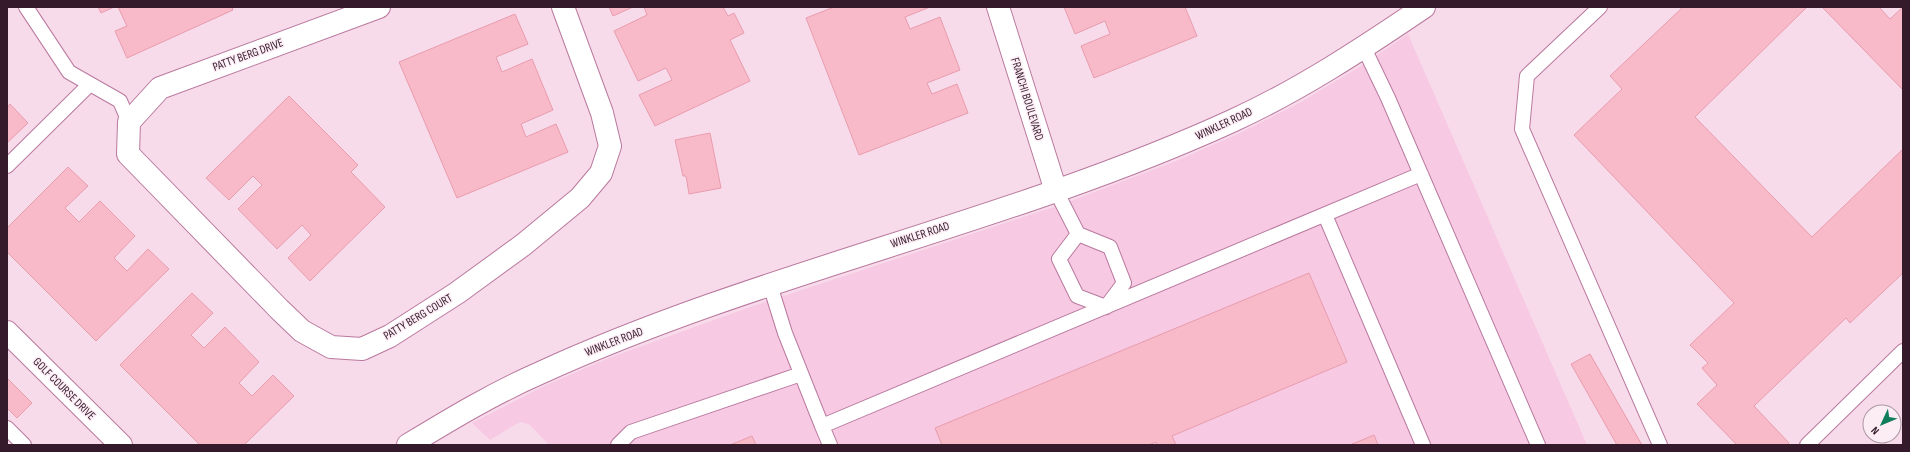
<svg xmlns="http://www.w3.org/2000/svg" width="1910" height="452" font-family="'Sofia Sans Condensed',sans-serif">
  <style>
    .built { fill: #f7c9e3 }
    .building { fill: #f8bac8; stroke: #e89cae }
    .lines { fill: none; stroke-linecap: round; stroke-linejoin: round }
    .lane-casing { stroke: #b9799e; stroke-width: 16 }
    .street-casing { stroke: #b9799e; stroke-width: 24 }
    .secondary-casing { stroke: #b9799e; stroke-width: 24 }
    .lane { stroke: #fff; stroke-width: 14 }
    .street { stroke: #fff; stroke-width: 22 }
    .secondary { stroke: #fff; stroke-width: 22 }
    .labels { text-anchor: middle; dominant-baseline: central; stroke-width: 3; stroke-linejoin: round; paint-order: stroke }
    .street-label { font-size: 12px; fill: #341a2a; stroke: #fcedf5 }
  </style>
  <rect width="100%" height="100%" fill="#f8dbeb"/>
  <path class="built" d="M1408 34 1587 445H549L530 425 522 422 518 423 490 440 472 423 544 386 609 358 747 308 1060 205 1176 161 1240 133 1301 102 1361 66Z"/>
  <path class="building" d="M98 7H114L101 13Z
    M118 7H232L233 10 127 58 115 31 127 26Z
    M609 7H633L613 16Z
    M644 7H723L728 16 734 13 744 33 730 40 750 81 655 126 639 95 672 80 666 68 638 81 614 31 647 15Z
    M834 7H930L905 17 910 29 940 17 960 70 927 83 932 94 957 84 968 113 859 155 806 18Z
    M1064 7H1185L1197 36 1094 78 1081 46 1110 34 1105 21 1075 34Z
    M1683 7H1807L1695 117 1812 237 1903 149V273L1850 323 1846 318 1754 406 1789 443 1787 445H1737L1697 404 1717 385 1702 368 1708 363 1690 345 1734 303 1574 135 1622 89 1610 76Z
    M1822 7H1879L1890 19 1903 7V90Z
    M515 14 528 44 496 57 502 72 532 59 553 110 521 124 526 137 556 124 568 152 457 198 399 62Z
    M289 96 358 165 351 172 385 207 310 281 288 258 311 235 302 225 277 249 238 209 262 185 253 176 229 200 206 178Z
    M10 104 28 123 7 143V108Z
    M710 133 721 188 689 194 686 176H683L675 140Z
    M68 167 88 186 65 208 79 222 100 201 135 236 114 258 127 271 148 249 169 269 96 341 7 252V228Z
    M1309 273 1347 362 1172 436 1176 445H1157L1156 442 1148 445H942L935 428Z
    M192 293 213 313 191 335 204 348 225 327 259 362 239 383 252 396 273 375 294 396 244 445H200L120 365Z
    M1590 354 1642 445H1617L1571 364Z
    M7 378 32 403 17 418 7 408Z
    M1374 435 1378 445H1350Z
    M752 436 756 445H730Z"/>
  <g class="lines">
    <defs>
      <path id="lane" d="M26 7 69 72 120 101 129 122
        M1600 7 1527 76 1522 129 1660 445
        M1364 48 1388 98 1538 445
        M7 166 90 84
        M1056 191 1078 234 1110 247 1124 283 1106 307 1077 296 1059 259 1078 234
        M1325 215 1423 445
        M770 285 785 333 822 426 1421 174
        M822 426 830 445
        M7 428 24 445
        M618 445 631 432 801 374
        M1807 445 1903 351"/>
      <path id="street" d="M379 7 160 88 129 122 128 154 279 309 302 331 331 347 362 349 390 336 457 293 523 245 580 198 601 173 610 146 602 113 563 7
        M998 7 1056 191
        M7 332 121 445"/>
      <path id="secondary" d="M408 445C451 419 494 393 540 373 763 271 1009 223 1232 121 1300 90 1362 49 1424 7"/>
    </defs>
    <use href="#lane" class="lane-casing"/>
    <use href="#street" class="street-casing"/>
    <use href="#secondary" class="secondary-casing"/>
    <use href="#lane" class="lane"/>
    <use href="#street" class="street"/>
    <use href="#secondary" class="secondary"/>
  </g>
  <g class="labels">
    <g class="street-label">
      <text transform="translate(248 55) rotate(-20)">PATTY BERG DRIVE</text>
      <text transform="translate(1027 99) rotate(73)">FRANCHI BOULEVARD</text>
      <text transform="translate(1224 124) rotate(-25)">WINKLER ROAD</text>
      <text transform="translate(920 235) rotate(-18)">WINKLER ROAD</text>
      <text transform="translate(418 317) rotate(-31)">PATTY BERG COURT</text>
      <text transform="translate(614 342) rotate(-21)">WINKLER ROAD</text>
      <text transform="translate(64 389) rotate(45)">GOLF COURSE DRIVE</text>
    </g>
  </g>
  <rect width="1910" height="452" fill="none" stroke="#341a2a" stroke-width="16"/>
  <g transform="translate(1882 424) rotate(226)"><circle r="19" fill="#fcedf5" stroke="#ac99a4"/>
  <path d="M0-3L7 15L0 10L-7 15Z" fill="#117e5a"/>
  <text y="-6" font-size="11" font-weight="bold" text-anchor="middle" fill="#341a2a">N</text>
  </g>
</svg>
